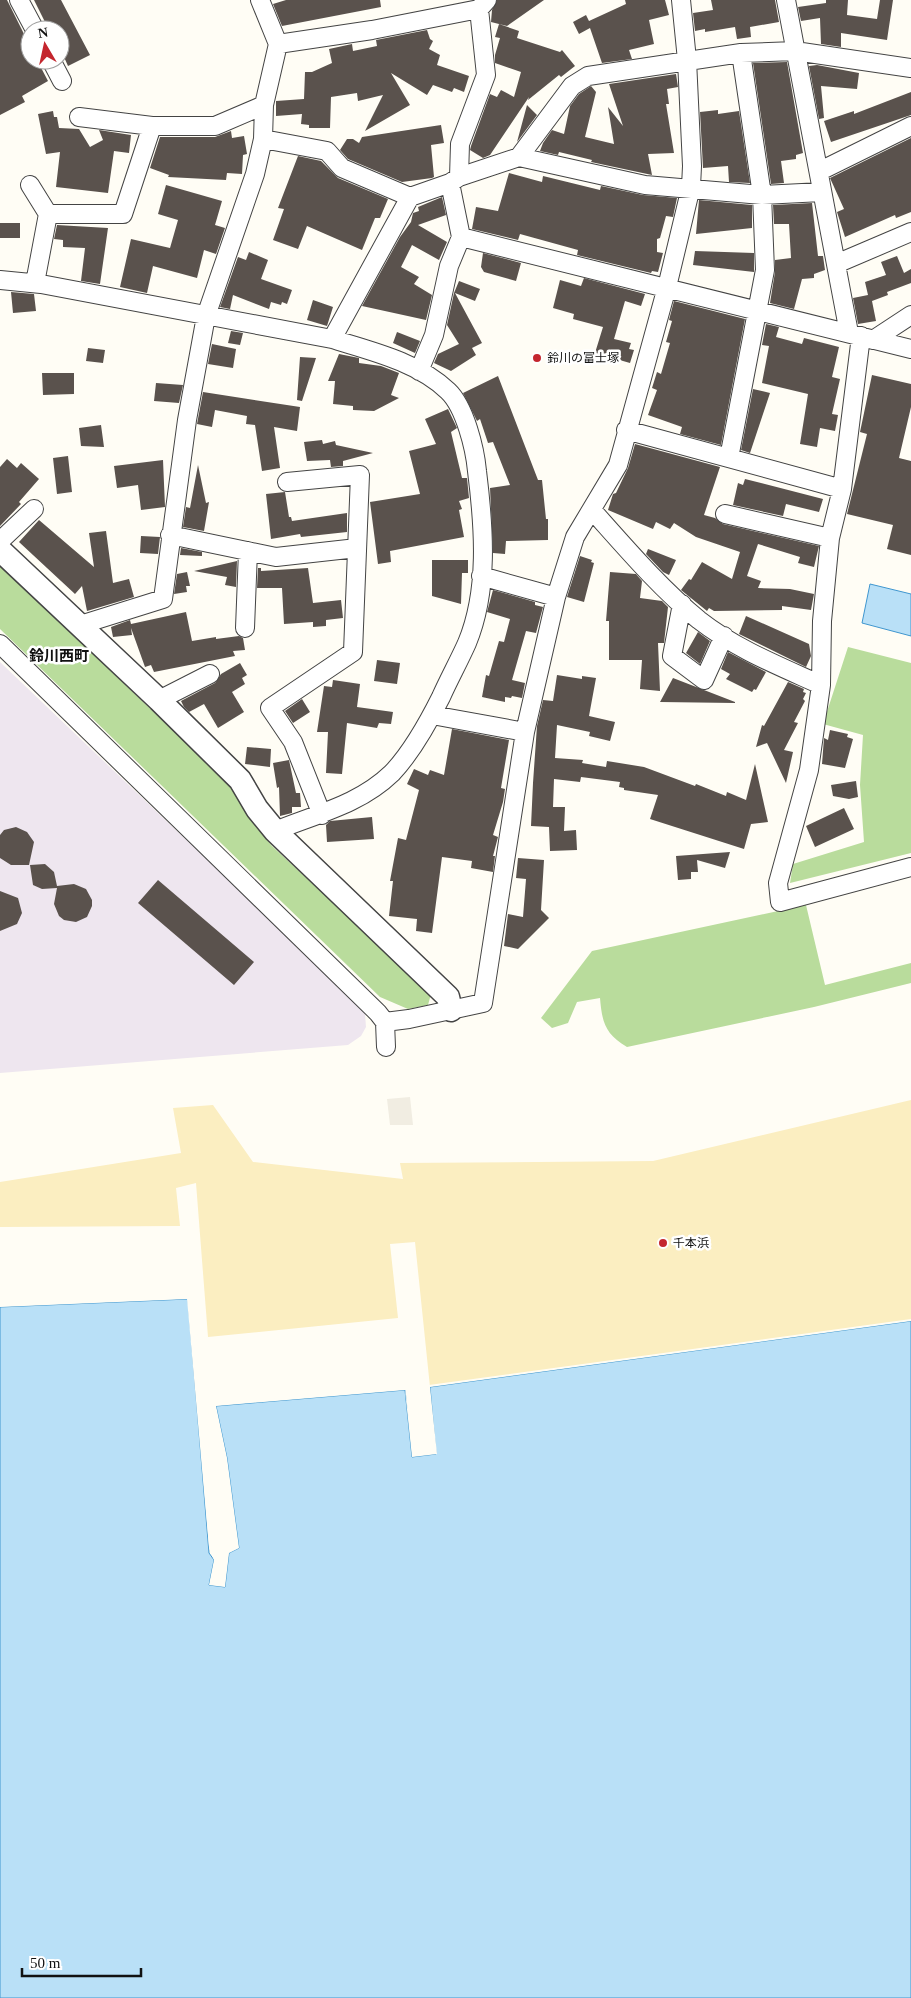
<svg xmlns="http://www.w3.org/2000/svg" width="911" height="1998" font-family="'Times New Roman','Noto Sans JP',serif">
  <style>
    .industrial { fill: #eee6ef }
    .forest { fill: #b9dc9c }
    .sand { fill: #fbeec1 }
    .plaza { fill: #f1ede2 }
    .water { fill: #b9e0f7; stroke: #3f96cf }
    .pier { fill: #fffdf5 }
    .building { fill: #5a524d }
    .lines { fill: none; stroke-linecap: round; stroke-linejoin: round }
    .minor-casing { stroke: #444; stroke-width: 20 }
    .tertiary-casing { stroke: #444; stroke-width: 25 }
    .minor { stroke: #fff; stroke-width: 18 }
    .tertiary { stroke: #fff; stroke-width: 22 }
    .poi-dot { fill: #c4262e; stroke: #fff; stroke-width: 2 }
    .labels { text-anchor: middle; dominant-baseline: central; stroke-width: 5; stroke-linejoin: round; paint-order: stroke }
    .poi-label { font-size: 12px; fill: #111; stroke: #fff; text-anchor: start }
    .quarter-label { font-size: 15px; font-weight: bold; fill: #111; stroke: #fff }
  </style>
  <rect width="100%" height="100%" fill="#fffdf5"/>
  <path class="industrial" d="M0 662 357 1003 365 1014 366 1027 361 1036 348 1045 0 1073Z"/>
  <path class="forest" d="M0 565 230 785 250 819 272 846 431 994 428 1005 408 1009 380 997 0 629Z
    M848 647 911 663V853L790 883 793 864 864 842 860 785 863 735 823 724Z
    M806 905 825 985 911 963V983L814 1007 627 1047C605 1034 602 1022 600 998L577 1002 568 1023 552 1028 541 1018 592 951Z"/>
  <path class="sand" d="M911 1100V1321L430 1387 415 1242 390 1244 398 1318 208 1337 196 1183 176 1188 180 1226 0 1227V1182L181 1153 173 1108 213 1105 253 1162 403 1179 400 1163 653 1161Z"/>
  <path class="plaza" d="M410 1097 413 1125H390L387 1099Z"/>
  <path class="water" d="M870 584 911 594V636L862 623Z
    M188 1299 209 1553 214 1560 209 1585 225 1587 229 1553 239 1548 227 1458 216 1406 405 1390 412 1457 436 1454 430 1387 911 1321V1998H0V1307Z"/>
  <path class="pier" d="M187 1296 190 1298 211 1552 217 1560 212 1583 223 1584 227 1552 236 1547 224 1459 214 1407 215 1404 405 1387 414 1454 434 1452 427 1387 429 1385 911 1319V1321L430 1387 437 1454 412 1457 405 1390 216 1406 227 1458 239 1548 229 1553 225 1587 209 1585 214 1560 209 1548 187 1299 0 1307V1304Z"/>
  <path class="building" d="M0 0H7L30 46V60H37L48 81 22 96 25 102 0 115Z
    M34 0H61L90 55 68 66 60 48V30H49Z
    M286 0H380L381 7 282 26 273 4Z
    M497 0H544L507 26 491 22 492 10Z
    M625 0H665L669 15 649 20 654 44 629 50 632 59 602 63 590 28 579 34 573 22 586 15 589 21 626 4Z
    M711 0H775L779 22 750 27 751 37 737 39 735 27 705 32V29L695 31 693 13 713 10Z
    M826 0H848L847 15 877 19 880 0H893L887 40 841 33V47L821 44 820 18 801 21 798 7 826 3Z
    M499 24 519 31 517 38 560 52 562 50 575 66 561 77 559 75 528 100 529 97 490 155 483 158 470 150 471 146 490 94 497 97 501 90 514 97 521 72 495 63V55L500 38 495 37Z
    M427 30 430 39 433 41 429 49 440 55 437 65 469 76 464 92 454 88 452 92 433 85 427 95 391 73 410 105 365 131 383 95 358 101 357 93 331 97 330 128H309V125L301 124 302 114 276 116V101L304 99 305 72H312L332 63 329 49 352 44 353 51 377 46 376 40Z
    M787 62 803 153 796 155V159L781 161 784 183 771 184 753 63Z
    M817 65 859 73 857 89 821 86 824 118 819 119 809 66Z
    M676 74 678 87 667 89 669 104H666L674 153 648 154 652 175 591 162 592 160 559 152 558 155 540 151 543 143 552 130 564 134 570 106 579 94 591 86 596 92 585 137 614 144 608 107 623 126 609 84Z
    M911 92V115L831 142 824 121 854 111V114Z
    M527 105 537 115 517 142Z
    M718 110V114L739 111 750 183 729 182 728 166 703 168 700 112Z
    M53 111 54 117H57L59 128 79 129 90 147 103 140 99 130 131 135 129 153 114 151 108 193 56 187 60 152 46 154 38 114Z
    M441 125 444 143 431 145 434 177 432 178 402 182 348 159 340 150 347 139H353L359 143 362 137Z
    M231 131 232 138 244 136 247 154 243 155 242 174 227 173 226 180 168 177 169 175 150 168 160 137H215Z
    M911 138V212L896 218 895 215 845 237 837 212 844 209 830 178Z
    M298 156 321 161 338 178 388 199 380 218H375L362 250 307 226 298 249 273 240 284 209 278 208Z
    M509 173 542 182 543 176 600 190 601 186 643 195 677 198 673 217 666 216 660 238 657 239V252L663 253 658 272 652 271 651 273 577 255 578 250 520 234 518 240 472 229 476 207 498 211Z
    M166 185 222 201 215 225 225 228 216 254 204 250 197 278 153 266 147 293 120 287 131 239 170 248 178 220 158 214Z
    M442 197 446 215 418 225 447 242 439 260 412 245 401 267 419 277 414 284 432 295 426 320 362 306 400 237 411 222 413 213 419 211 418 207Z
    M699 200 752 205V228L696 234Z
    M812 203 818 256H823L825 270 814 274V278L802 279 794 309 770 303 775 272V260L791 258 789 224H774L773 205Z
    M0 223H20V238H0Z
    M57 225 108 228 100 284 81 281 85 248 63 247V240L54 239Z
    M695 251 754 253V272L693 265Z
    M249 252 268 260 261 279 292 290 287 304 282 302 281 305 271 302 269 309 233 295 230 309 220 307 238 257 246 260Z
    M483 253 521 263 516 281 484 272 481 267Z
    M897 256 904 273 911 269V283L887 292 888 295 872 301 876 321 858 324 853 298 868 295 865 282 886 275 881 262Z
    M584 278 645 294 641 306 625 301 614 339 631 343 629 349 634 350 630 363 595 353 603 327 573 319 574 314 553 308 560 280 581 286Z
    M459 281 480 289 475 301 455 293 482 343 472 348 476 355 451 371 434 363 438 354 459 344 447 325 454 293Z
    M11 292 34 294 36 311 13 313Z
    M313 300 333 307 327 326 307 320Z
    M674 301 745 319 721 445 680 434 682 427 648 415 657 390 652 388 657 372 661 374 670 343 666 342 672 321 669 320Z
    M766 324 779 327 776 337 802 344 804 338 839 347 832 377 840 379 832 414 838 415 835 431 820 428 817 447 800 444 808 394 762 383 769 346 762 345Z
    M231 331 243 333 240 345 228 343Z
    M397 332 420 341 415 353 393 343Z
    M212 344 236 349 233 368 208 364Z
    M88 348 105 350 103 363 86 361Z
    M339 354 359 358V363L381 366 399 373 391 395 399 398 374 411 353 410V406L333 404 335 381H328Z
    M300 357 316 358 302 401 297 400Z
    M42 373H74V394L43 395Z
    M872 375 911 384V407L899 458 911 461V555L887 549 893 525 847 514 867 434 860 432Z
    M498 376 538 480H542L546 519H548V540L506 541 505 554 493 553 490 488 510 485 493 442 488 443 480 419 477 421 463 393Z
    M156 383 183 385 179 403 154 401Z
    M753 389 770 393 750 453 741 450Z
    M203 392 300 407 297 431 274 427 280 468 262 471 255 425 246 424 247 416 215 410 212 427 197 424Z
    M448 409 457 428 451 432 462 478H467L469 498 459 501 462 509 459 510 464 537 390 551 391 562 378 564 370 502 420 494 409 451 436 444 425 419Z
    M101 425 104 447 81 446 79 428Z
    M322 440 323 444 335 441 336 445 373 453 343 461V466L331 467 330 460 307 461 304 442Z
    M635 444 720 467 704 515 715 518 723 524 819 546 814 567 798 563 800 557 758 544 747 576 761 581 758 588 790 589 814 594 811 610 782 606V610L714 611 709 608 707 611 681 590 689 579 691 580 702 562 732 579 740 552 696 537 674 523 670 529 656 522 653 529 608 510 613 494 616 493 628 468Z
    M68 456 72 492 57 494 53 458Z
    M7 459 17 468 21 463 39 479 19 502 21 504 0 526V467Z
    M163 460 165 507 141 510 138 485 117 488 114 466Z
    M198 465 206 503 209 502 204 531 183 527 186 507 190 508Z
    M745 479 823 499 819 512 786 504 783 516 733 505 738 483 743 485Z
    M285 492 289 517H291L292 521 347 513V532L301 537 300 534 271 539 266 494Z
    M39 520 94 567 89 533 106 531 113 583 129 579 134 597 87 611 82 586 75 594 19 542Z
    M141 536 160 537 158 554 140 553Z
    M181 548 202 552V556L180 555Z
    M648 549 676 560 669 575 663 572 646 554Z
    M580 556 592 560 591 562 594 563 584 602 567 597Z
    M432 560H468V573H462L461 604 432 596Z
    M237 561 236 587 225 585 227 577 194 571Z
    M258 568H261V571L308 568 313 603 341 600 343 618 326 620V626L313 627V622L284 624 282 588H257Z
    M187 572 190 586H186L187 592 174 594 177 574Z
    M610 572 636 574 642 581 640 598 662 601 668 607 664 643H658L660 691 640 689 642 660H609V621H606Z
    M493 590 535 602V605L543 607 536 633 526 631 512 680 525 683 522 698 512 696 511 698 505 697V702L482 697 486 675 489 676 499 641 504 642 510 619 487 612Z
    M186 612 192 641 216 637V639L239 636 243 638 245 650 233 651 235 656 154 672 151 665 145 667 131 628 132 635 113 637 111 627 130 620 131 624Z
    M746 616 809 644 811 656 806 667 739 634Z
    M698 632 710 641 700 664 686 653Z
    M728 652 766 672 756 690 754 689 752 692 726 679 730 674 721 669Z
    M377 660 400 663 397 684 374 681Z
    M240 663 247 675 242 678 245 684 232 692 244 712 218 728 204 704 189 712 184 707 181 701 215 683 221 674Z
    M557 675 582 679V676L596 678 589 716 615 722 610 741 589 736 590 732 557 725 555 758 583 760 582 763 606 767 607 761 644 767 695 786 696 784 726 796 727 792 746 800 755 764 768 822 751 824 744 849 650 819 658 795 624 790V788L619 787 620 782 581 777 580 782 554 779 553 807H565L564 831 576 830 577 850 550 851 549 827 531 826 533 783 537 726 543 700 553 701Z
    M673 678 735 702V703L660 702Z
    M333 680 360 684 357 707 393 712 391 724 379 723 377 728 347 723 342 774 326 773 328 732H317L324 686 332 687Z
    M788 682 804 689 803 692 806 693 803 699 805 701 794 722 798 723 784 750 793 752 786 783 767 743 756 747 762 725 764 726Z
    M302 699 310 712 293 723 285 711Z
    M452 729 509 740 501 788 505 789 503 802 493 835 498 837 493 856H495L493 872 471 868 472 861 442 857 432 933 416 931 417 919 389 916 393 881H390L398 838 406 840 419 790 407 784 414 769 428 775 430 770 444 775Z
    M830 730 848 734 847 737 853 739 845 768 822 764 824 738 828 740Z
    M247 747 271 749 270 767 245 764Z
    M289 760 296 793H300L301 807H292V813L280 816 279 787 277 788 273 763Z
    M856 781 858 797 849 799 833 796 831 785Z
    M844 808 854 829 815 847 806 826Z
    M372 817 374 839 327 842 326 825 330 821Z
    M16 827 27 832 34 842 29 865H11L0 858V835L4 830Z
    M730 852 725 868 697 860 698 872H691V879L678 880 676 856Z
    M518 858 544 860 541 910 549 918 518 949 504 946 508 914 523 917 526 879 516 878Z
    M45 864 54 872 57 886 74 884 86 889 92 900V906L87 917 76 922 64 920 59 916 54 904 57 888 42 889 33 885 30 865Z
    M158 880 254 962 234 985 138 903Z
    M0 891 18 898 22 913 17 924 0 931Z"/>
  <g class="lines">
    <defs>
      <path id="minor" d="M19 0 35 30
        M786 0 849 333
        M278 44 372 30 479 9 487 0
        M51 60 62 81
        M79 117 152 126
        M263 139 327 151 342 168 410 197
        M519 157 572 86 588 76 741 53 795 51 911 68
        M820 171 911 126
        M459 177 460 144 486 75 479 9
        M30 185 48 214H123L152 126H215L264 105
        M461 237 911 349
        M836 264 911 232
        M0 280 41 284 332 339C371 351 418 362 448 391 465 407 475 449 477 471 484 527 489 590 467 643 459 661 449 679 441 697 428 723 412 752 392 773 359 805 316 814 275 831
        M35 283 48 214
        M861 336 842 489 830 538 822 621 821 685 809 770 778 883 780 902 911 867
        M332 339 410 197 450 183 459 177 519 157 645 185 762 195 822 192
        M873 340 911 315
        M419 371 434 335 449 266 461 237 450 183
        M626 430 842 489
        M729 458 765 270 762 195 741 53
        M287 482 360 475 353 652 270 708 293 742 322 815
        M592 510C626 548 660 588 699 620 736 649 779 666 821 685
        M725 514 830 538
        M170 535 276 557 357 548
        M0 541 34 509
        M481 576 556 597
        M682 604 672 656 704 680 724 636
        M80 625 163 599 187 420 206 316 255 174 263 139 264 105 278 44 260 0
        M245 628 248 551
        M0 644 378 1013 385 1022 386 1047
        M159 700 210 674
        M432 715 525 732
        M385 1022 409 1019 483 1003 525 732 556 597 575 537 618 465 667 287 691 187 692 166 687 60 681 0"/>
      <path id="tertiary" d="M0 550 159 700 240 780 257 809 275 831 448 997 451 1010"/>
    </defs>
    <use href="#minor" class="minor-casing"/>
    <use href="#tertiary" class="tertiary-casing"/>
    <use href="#minor" class="minor"/>
    <use href="#tertiary" class="tertiary"/>
  </g>
  <g class="poi-dot">
    <circle cx="537" cy="358" r="5"/>
    <circle cx="663" cy="1243" r="5"/>
  </g>
  <g class="labels">
    <g class="poi-label">
      <text x="547" y="358">鈴川の富士塚</text>
      <text x="673" y="1243">千本浜</text>
    </g>
    <g class="quarter-label">
      <text x="59" y="656">鈴川西町</text>
    </g>
  </g>
  <g transform="translate(45 45) rotate(351)"><circle r="24" fill="#ffffff" stroke="#a0a0a0"/>
  <path d="M0-4L9 19L0 12L-9 19Z" fill="#c4262e"/>
  <text y="-8" font-size="14" font-weight="bold" text-anchor="middle" fill="#111111">N</text>
  </g>
  <path d="M22 1968v8h119v-8" fill="none" stroke="#111111" stroke-width="2.5"/>
  <text x="30" y="1968" font-size="15" fill="#111111" stroke="#ffffff" stroke-width="4" paint-order="stroke">50 m</text>
</svg>
